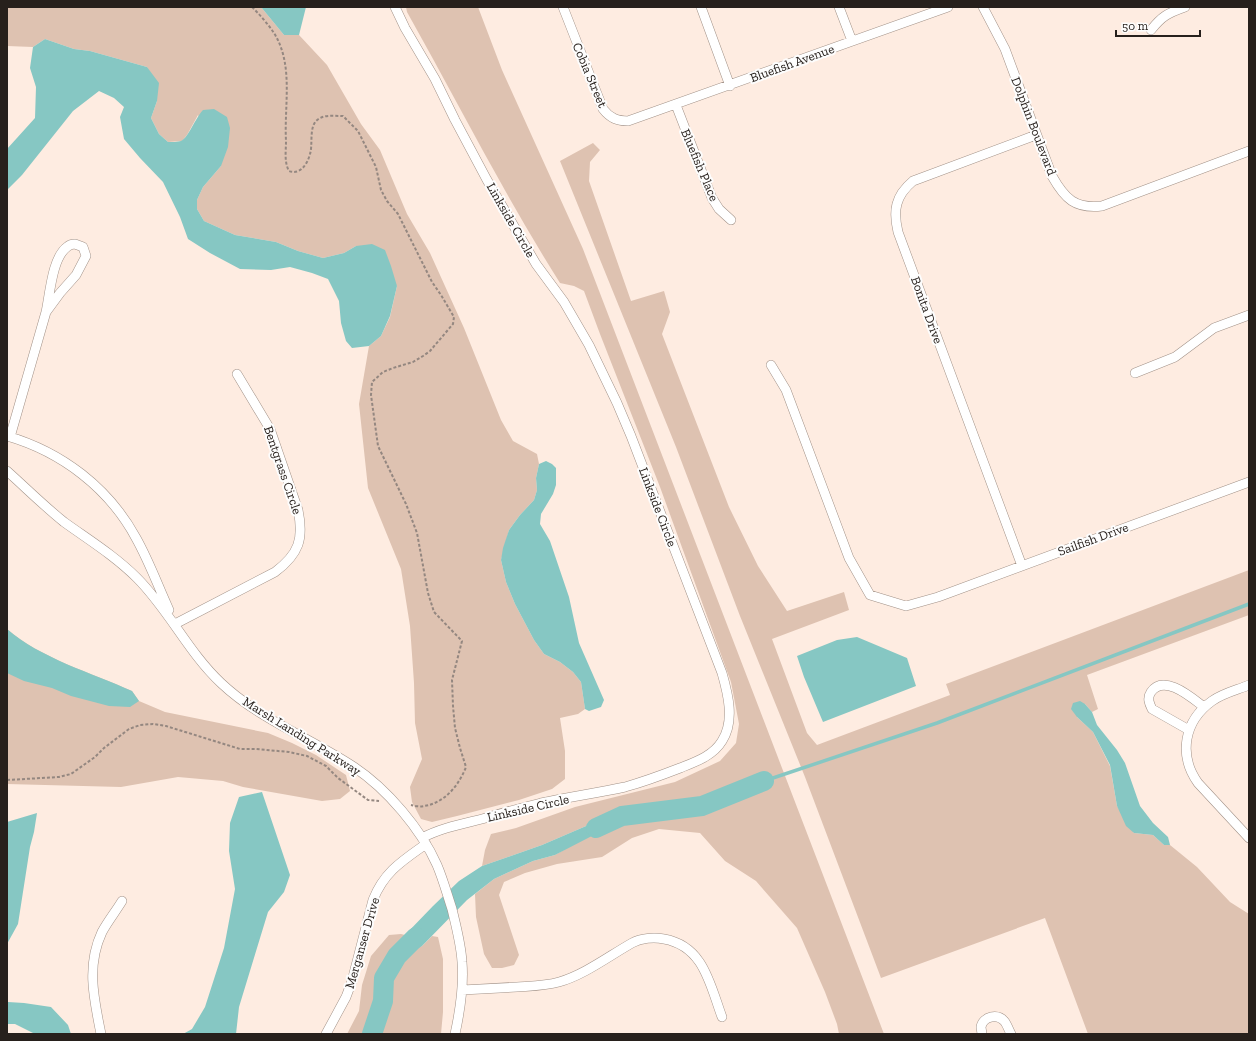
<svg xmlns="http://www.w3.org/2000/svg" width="1256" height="1041" font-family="'Zilla Slab',serif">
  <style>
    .green { fill: #dec2b1 }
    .water { fill: #86c7c3 }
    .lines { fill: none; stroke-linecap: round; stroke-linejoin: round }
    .stream { stroke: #86c7c3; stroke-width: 3.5 }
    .river { stroke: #86c7c3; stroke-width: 20 }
    .minor-casing { stroke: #a29288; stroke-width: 10 }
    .path { stroke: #948780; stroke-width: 2; stroke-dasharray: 3 2; stroke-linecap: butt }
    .minor { stroke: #fff; stroke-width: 9 }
    .labels { text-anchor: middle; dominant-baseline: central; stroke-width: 4; stroke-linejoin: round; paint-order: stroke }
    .street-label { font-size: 13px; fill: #27201c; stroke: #fdfdfd }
  </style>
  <rect width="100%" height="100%" fill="#feece1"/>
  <path class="green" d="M7 7H261L284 35H299L327 65 361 124 380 150 407 214 430 253 464 328 501 420 513 441 537 454 539 464 536 478 537 490 534 500 520 515 509 530 501 560 506 582 515 604 534 640 544 654 560 662 573 672 581 682 585 709 578 714 560 718 565 751V779L552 789 519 800 457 816 432 822 421 819 412 802 410 787 422 759 415 723 414 683 410 626 401 569 368 488 359 404 369 346 381 336 390 317 397 286 356 246 344 253 323 258 298 251 276 242 235 235 204 221 197 209V200L203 187 221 166 198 115 187 135 182 141 168 142 159 134 151 118 157 101 147 67 90 51 74 49 45 39 33 47 7 46Z
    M406 7H478L502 70 583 249 884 1034H839L837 1024 825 992 797 928 756 881 725 861 700 833 659 829 632 838 602 857 557 864 525 873 504 882 499 895 519 955 514 965 502 968H492L484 954 476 917 475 894 494 879 533 861 555 855 579 841 614 814 542 845 482 866 485 850 491 834 516 828 575 807 675 782 720 761 736 743 739 724 731 682 660 487 600 334 584 291 574 286 560 283C505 196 458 103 407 12Z
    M593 143 600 150 590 162 589 181 631 301 664 291 670 312 662 334 729 507 758 566 787 611 844 592 849 610 772 639 807 733 817 745 950 695 946 684 1249 570V615L1087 675 1098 709 1092 712 1085 704 1077 717 1093 732 1110 766 1117 806 1134 833 1153 835 1164 845H1170L1197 867 1230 902 1249 914V1034H1088L1045 918 881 978 805 777 740 616 676 447 560 161Z
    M7 629C40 658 92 673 132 691L139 701 165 712 268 733 292 743 316 755 346 775 350 791 340 799 322 801 243 787 223 781 178 777 121 787 7 784Z
    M401 934 405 935 399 945 397 956 422 946 432 936 438 937 443 959V1012L441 1034H347L359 1011 362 985 371 956 389 935Z"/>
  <path class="water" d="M261 7H306L299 35H284Z
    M45 39 74 49 90 51 147 67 159 83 157 101 151 118 159 134 168 142C172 142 178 142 181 141 188 138 196 117 203 110L214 109 227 117 230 128 228 147 221 166 203 187 197 200V209L204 221 235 235 276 242 298 251 323 258 344 253 356 246 372 244 385 250 391 266 397 286 390 316 381 336 369 346 352 348 346 341 341 323 339 301 328 279 312 273 290 267 271 270 240 269 210 253 188 239 180 217 163 182 140 158 124 139 120 117 124 107 114 98 99 91 73 111 22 175 7 190V149L35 118 36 87 30 68 33 47Z
    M546 461 552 464 556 468V485L553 494 541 514 540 524 550 541 569 597 579 643 604 700 601 707 589 711 585 709 581 682 573 672 560 662 544 654 534 640 515 604 506 582 501 560 503 548 509 530 520 515 534 500 537 490 536 478 539 464Z
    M7 629C40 658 92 673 132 691L139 701 130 707 109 706 71 696 52 688 24 681 7 673Z
    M857 637 907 658 916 686 823 722 804 677 797 656 837 640Z
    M1080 701 1085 704 1092 712 1097 725 1117 750 1125 763 1140 806 1153 823 1168 837 1170 845H1164L1153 835 1134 833 1126 826 1117 806 1110 765 1093 732 1077 717 1071 709 1073 703Z
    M262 792 290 875 284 892 268 912 239 1007 236 1034H183L192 1029 205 1007 224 948 235 889 229 851 230 823 239 797Z
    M37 813 34 832 30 847 18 924 7 944V822Z
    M614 814 622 816 619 822 555 855 533 861 494 879 467 900 422 946 408 954 397 956 399 945 405 935 433 906 459 881 482 866 542 845Z
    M7 1000 8 1002 24 1003 51 1007 68 1025 71 1034H35L15 1024H7Z"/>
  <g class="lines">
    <path class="stream" d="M764 781 937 723 1249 604"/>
    <path class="river" d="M596 828 622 816 702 806 764 781
      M372 1034 383 1001 384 978 397 956 416 937"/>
    <defs>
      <path id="minor" d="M395 7 405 28 435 79 455 120 487 180 536 264 564 302 589 345 617 403 631 436 722 673C728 694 735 721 722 741 713 756 695 762 680 768 662 775 643 782 625 787 597 793 569 797 541 803 521 808 502 813 482 819 462 824 441 828 422 838
        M563 7 603 109C610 118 617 121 628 121L948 7
        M701 7 730 86
        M839 7 852 41
        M983 7 1005 49 1052 176C1065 199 1075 209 1102 206L1249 151
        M1151 30C1162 16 1168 13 1185 7
        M676 105 712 198 719 209 731 220
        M771 365 786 390 849 558 870 595 906 606 938 597 1249 482
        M1135 373 1175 357 1214 328 1249 315
        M7 436C62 452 109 488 136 538 149 561 158 586 169 610
        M10 437 46 312 60 293 76 275 86 256 83 247 75 244C72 244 69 245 67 247 52 258 50 294 46 312
        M7 471C26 488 44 506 64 522 89 540 115 556 137 578 169 610 188 652 221 683 259 719 310 738 354 767 387 789 421 829 437 865 443 879 447 894 452 909 456 926 461 944 462 962 464 986 460 1011 455 1034
        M1022 566 898 232C893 211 895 196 913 181L1036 135
        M175 624 275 572C299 554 304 539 298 510L270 429 237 374
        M1249 685C1237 690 1223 693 1212 701 1184 721 1178 755 1198 783L1249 838
        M1189 730 1152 709C1149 703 1147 698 1151 692 1164 673 1192 698 1204 707
        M462 990C480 989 498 988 517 987 531 986 545 986 559 982 584 975 609 956 632 943 641 938 654 937 664 939 704 946 710 985 722 1017
        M101 1034C94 999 86 966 102 932 108 921 116 911 122 901
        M326 1034 346 997 352 981 373 900C384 872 402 861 426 844
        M982 1034C982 1033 981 1028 981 1027 983 1016 998 1013 1005 1022 1007 1025 1009 1030 1011 1034"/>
    </defs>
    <use href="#minor" class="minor-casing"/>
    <path class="path" d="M252 7C260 15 268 24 274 33 294 65 284 105 286 141 286 151 284 162 289 171 300 175 307 165 310 154 313 145 309 129 316 121 323 114 334 116 343 116L358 131 376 167 381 190 387 201 398 214 432 282 441 295 454 317 453 324 430 351 423 356 413 362 393 368 383 372 372 382 371 395 378 446 406 504 417 533 428 593 434 612 462 641 452 680 453 706 455 728 460 748 466 767C459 785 445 803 424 806 420 807 415 806 411 805
      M7 780 59 777 71 774 95 757 104 748 129 729 140 725 153 724 166 726 240 749H256L289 752 307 756 326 766 338 778 368 800 379 801"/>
    <use href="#minor" class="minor"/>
  </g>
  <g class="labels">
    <g class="street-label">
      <text transform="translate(792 63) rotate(-20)">Bluefish Avenue</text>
      <text transform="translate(590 75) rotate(67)">Cobia Street</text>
      <text transform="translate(1034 126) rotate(69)">Dolphin Boulevard</text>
      <text transform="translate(700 165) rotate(67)">Bluefish Place</text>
      <text transform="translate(511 220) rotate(60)">Linkside Circle</text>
      <text transform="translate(927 310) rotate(70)">Bonita Drive</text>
      <text transform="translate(283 470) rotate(71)">Bentgrass Circle</text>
      <text transform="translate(658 507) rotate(69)">Linkside Circle</text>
      <text transform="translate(1093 539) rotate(-20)">Sailfish Drive</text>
      <text transform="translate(302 736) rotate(32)">Marsh Landing Parkway</text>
      <text transform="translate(528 808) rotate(-13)">Linkside Circle</text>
      <text transform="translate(362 943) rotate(-74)">Merganser Drive</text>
    </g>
  </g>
  <rect width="1256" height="1041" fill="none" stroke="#27201c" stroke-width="16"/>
  <path d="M1116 30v6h84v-6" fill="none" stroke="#27201c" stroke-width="2"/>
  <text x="1122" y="30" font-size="12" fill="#27201c" stroke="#fdfdfd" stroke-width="3" paint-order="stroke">50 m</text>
</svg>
